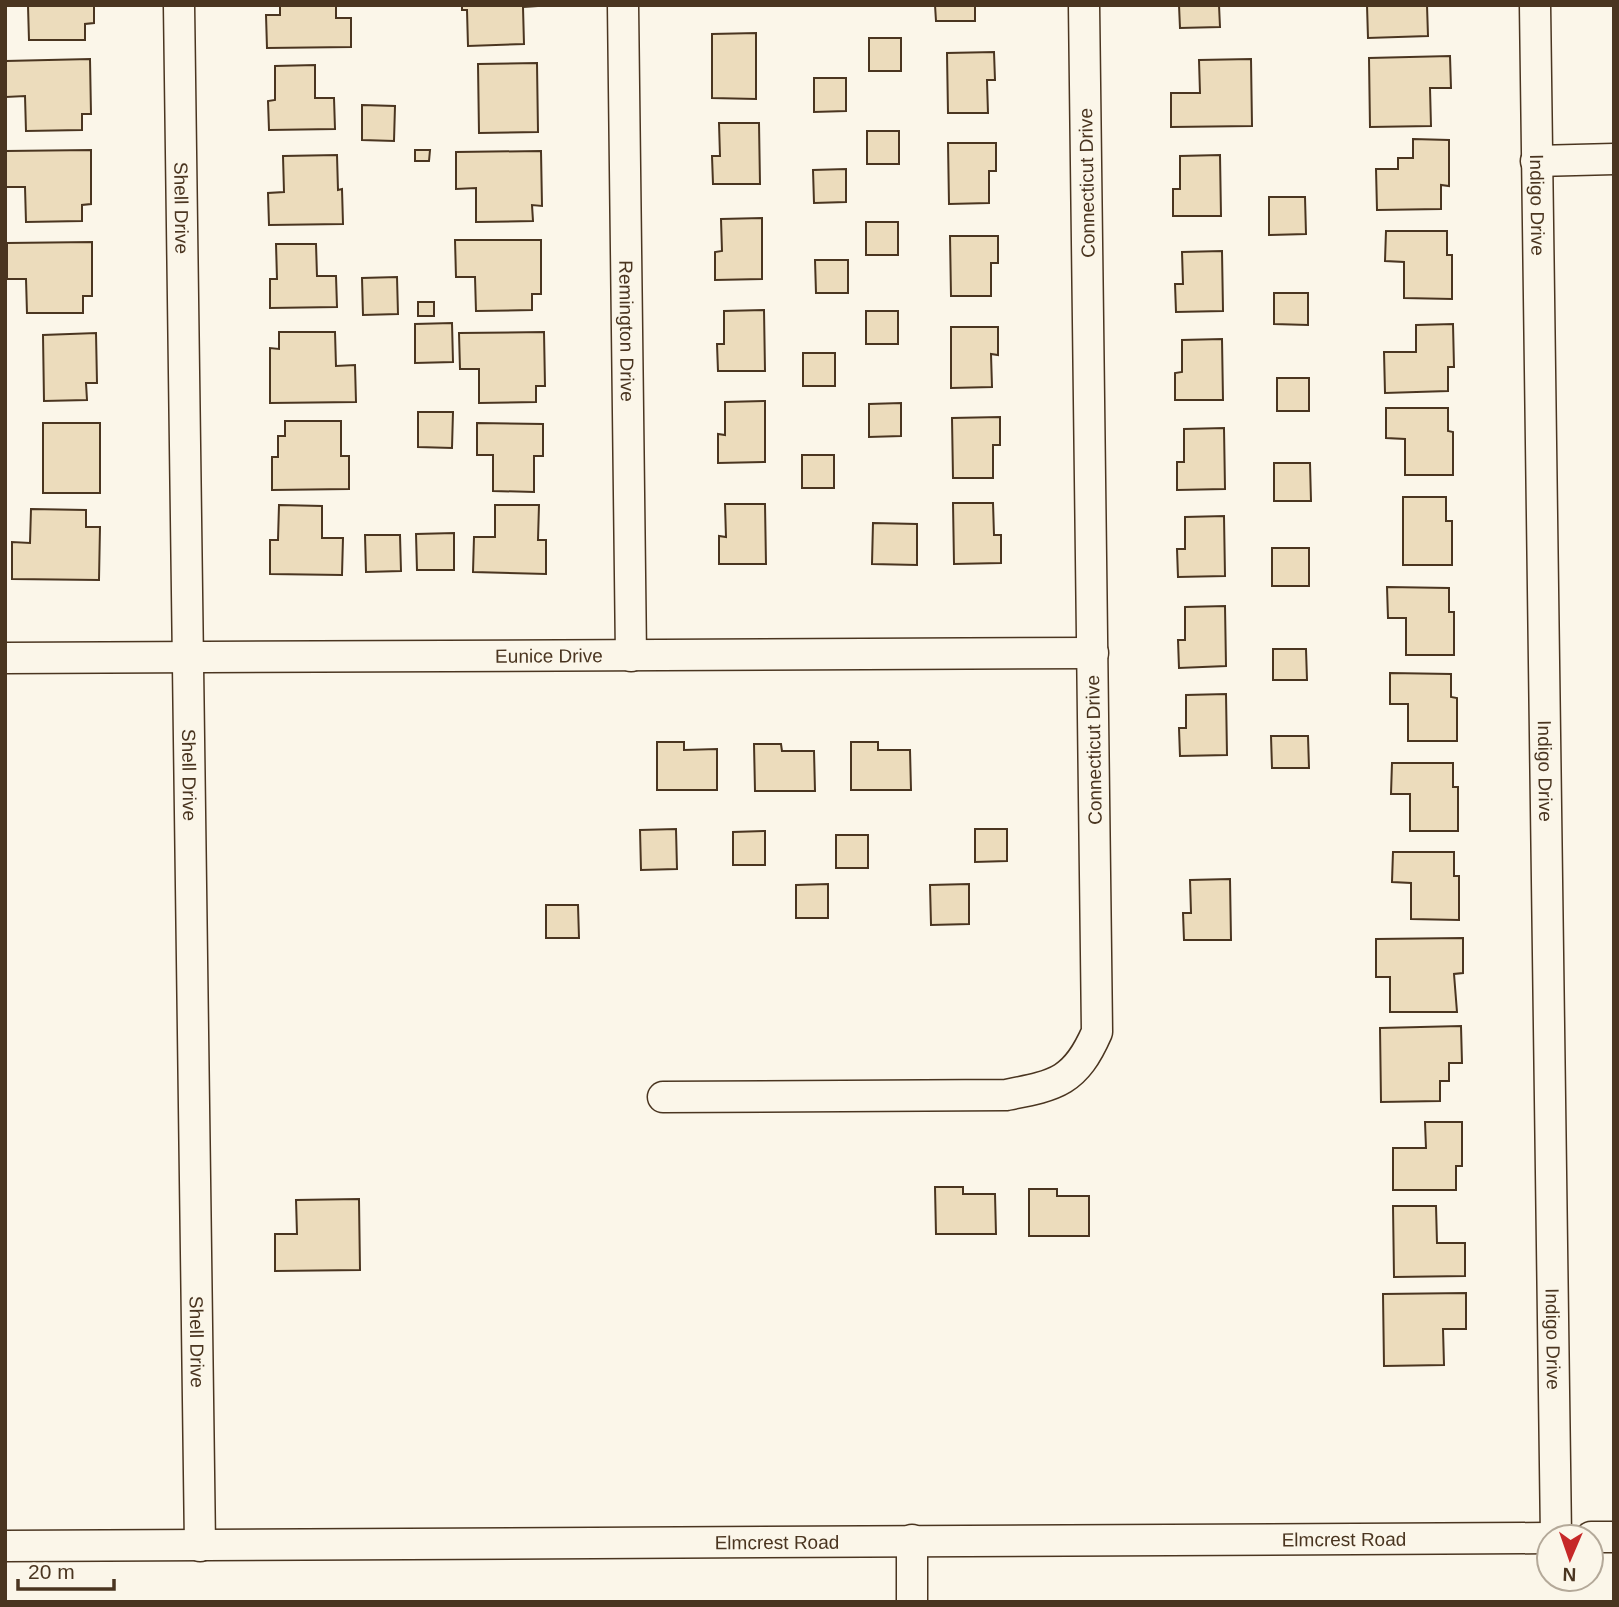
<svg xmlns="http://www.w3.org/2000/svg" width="1619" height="1607" font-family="Helvetica,sans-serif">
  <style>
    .building { fill: #ecdcbc; stroke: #4a3520; stroke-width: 2 }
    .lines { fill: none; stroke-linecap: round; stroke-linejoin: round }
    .minor-casing { stroke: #4a3520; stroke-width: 33 }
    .minor { stroke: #fbf6e9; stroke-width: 30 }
    .labels { text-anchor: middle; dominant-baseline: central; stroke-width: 5; stroke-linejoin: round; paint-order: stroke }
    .street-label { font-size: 19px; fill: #4a3520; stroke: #fbf6e9 }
  </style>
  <rect width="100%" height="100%" fill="#fbf6e9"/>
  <path class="building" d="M94 5V23L85 24V40H29L28 6 9 5Z
    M280 5H336V18H351V47L267 48 266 15H280Z
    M462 5H537V6L523 7 524 44 468 46 467 10H462Z
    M935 5H975V21H936Z
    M1179 5H1219L1220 27 1180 28Z
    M1367 5H1427L1428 36 1368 38Z
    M756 33V99L712 98V34Z
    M869 38H901V71H869Z
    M994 52 995 80H987L988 113H948L947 53Z
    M1450 56 1451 88H1430L1431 126 1370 127 1369 58Z
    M90 59 91 114H82V130L26 131 25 96 6 97V61Z
    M1251 59 1252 126 1171 127V93H1200L1199 60Z
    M537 63 538 132 479 133 478 64Z
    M315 65V98H334L335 129 269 130 268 101 275 100V66Z
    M814 78H846V111L814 112Z
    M362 105 395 106 394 141 362 140Z
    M719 123H759L760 184H713L712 156H720Z
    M867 131H899V164H867Z
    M1413 139 1449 140V186L1441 185V209L1377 210 1376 169H1398V158H1413Z
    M948 143H996V171H989V203L949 204Z
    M91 150V204L82 205V221L26 222 25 187H6V151Z
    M415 150H430L429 161H415Z
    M541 151 542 206 532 205 533 221 476 222V188L456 189V152Z
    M337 155 338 190 342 189 343 224 269 225 268 193 284 192 283 156Z
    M1220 155 1221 216H1173V189H1180V156Z
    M846 169V202L814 203 813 170Z
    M1269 197H1305L1306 234 1269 235Z
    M762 218V279L715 280V252L722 251 721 219Z
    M866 222H898V255H866Z
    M1386 231H1447V255H1452V299L1404 298V262L1385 261Z
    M950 236H998V263H991V296H951Z
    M455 240H541V294H532V310L476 311 475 277H456Z
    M92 242V296H83V313H27L26 279H7V243Z
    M276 244H316L317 276H336L337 307 270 308V279H277Z
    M1222 251 1223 311 1176 312 1175 284H1183L1182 252Z
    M815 260H848V293H816Z
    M397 277 398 314 363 315 362 278Z
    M1274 293H1308V325L1274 324Z
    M418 302H434V316H418Z
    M764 310 765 371H718L717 344H724V311Z
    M866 311H898V344H866Z
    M452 323 453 362 415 363V324Z
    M1453 324 1454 367H1448V391L1385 393 1384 352H1416V325Z
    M951 327H998V355L991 354 992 387 951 388Z
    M279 332H335L336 366 355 365 356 402 270 403V348L279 349Z
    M544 332 545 386H536V402L479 403V369H460L459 333Z
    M96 333 97 383H86L87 400 44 401 43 335Z
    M1222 339 1223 400H1175V373L1182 372V340Z
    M803 353H835V386H803Z
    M1277 378H1309V411H1277Z
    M765 401V462L718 463V434L725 435V402Z
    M901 403V436L869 437V404Z
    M1386 408H1448V431L1453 432V475H1405V439L1386 438Z
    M418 412H453L452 448 418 447Z
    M1000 417V445H993V478H953L952 418Z
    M285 421H341V456H349V489L272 490V457H278V436H285Z
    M43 423H100V493H43Z
    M477 423 543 424V456H534V492L493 491V455H477Z
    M1224 428 1225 489 1177 490V462H1184V429Z
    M802 455H834V488H802Z
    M1274 463H1310L1311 501H1274Z
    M1403 497H1446V521H1452V565H1403Z
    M953 503H993L994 535H1001V563L954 564Z
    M725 504H765L766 564H719V536L726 537Z
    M279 505 322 506V538H343L342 575 270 574V540H278Z
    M495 505H539L538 540H546V574L473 572 474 537H495Z
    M31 509 86 510V527H100L99 580 12 579V542L30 543Z
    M1224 516 1225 576 1178 577 1177 549H1185V517Z
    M873 523 917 524V565L872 564Z
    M454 533V570H417L416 534Z
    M365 535H400L401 571 366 572Z
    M1272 548H1309V586H1272Z
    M1387 587 1449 588V612H1454V655H1406V618H1388Z
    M1225 606 1226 666 1179 668 1178 640H1185V607Z
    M1273 649H1306L1307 680H1273Z
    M1390 673 1451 674V697L1457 698V741H1408V704H1390Z
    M1226 694 1227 755 1180 756 1179 728H1186V695Z
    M1271 736H1308L1309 768H1272Z
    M657 742H684V750L717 749V790H657Z
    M851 742H878V750H910L911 790H851Z
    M754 744H781L782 751H814L815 791H755Z
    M1392 763H1453V787H1458V831H1410V794H1391Z
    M676 829 677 869 641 870 640 830Z
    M975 829H1007V861L975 862Z
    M765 831V865H733V832Z
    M836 835H868V868H836Z
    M1393 852H1454V876H1459V920L1411 919V883L1392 882Z
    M1230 879 1231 940H1184L1183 913H1191L1190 880Z
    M828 884V918H796V885Z
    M969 884V924L931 925 930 885Z
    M546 905H578L579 938H546Z
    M1463 938V973L1454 974 1457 1012H1390V977H1376V939Z
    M1461 1026 1462 1063H1449V1081H1440V1101L1381 1102 1380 1028Z
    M1425 1122H1462V1166H1456V1190H1393V1148H1426Z
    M935 1187H963V1194H995L996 1234H936Z
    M1029 1189H1057V1196H1089V1236H1029Z
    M359 1199 360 1270 275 1271V1234H297L296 1200Z
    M1393 1206H1436L1437 1243H1465V1276L1394 1277Z
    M1466 1293V1329H1443L1444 1365 1384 1366 1383 1294Z"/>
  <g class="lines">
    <defs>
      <g id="minor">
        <path id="s1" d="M179 5 200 1546"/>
        <path id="s2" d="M623 5 631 656"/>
        <path id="s3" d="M1535 5 1556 1537"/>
        <path d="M1536 161 1614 159"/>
        <path id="s4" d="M5 658 1093 653"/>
        <path d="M663 1097 1006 1095C1057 1085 1075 1082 1097 1032L1084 5"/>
        <path d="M1591 1537H1614"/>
        <path id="s5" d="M5 1546 1549 1538"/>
        <path d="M912 1602V1540"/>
      </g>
    </defs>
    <use href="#minor" class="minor-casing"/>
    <use href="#minor" class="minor"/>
  </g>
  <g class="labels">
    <g class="street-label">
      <text transform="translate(1087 183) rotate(-91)">Connecticut Drive</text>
      <text stroke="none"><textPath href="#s3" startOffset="200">Indigo Drive</textPath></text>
      <text stroke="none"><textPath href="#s1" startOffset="203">Shell Drive</textPath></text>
      <text stroke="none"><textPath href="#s2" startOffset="326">Remington Drive</textPath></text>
      <text stroke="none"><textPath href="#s4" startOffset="544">Eunice Drive</textPath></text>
      <text transform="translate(1094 750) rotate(-91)">Connecticut Drive</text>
      <text stroke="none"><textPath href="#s3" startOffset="766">Indigo Drive</textPath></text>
      <text stroke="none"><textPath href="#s1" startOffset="770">Shell Drive</textPath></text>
      <text stroke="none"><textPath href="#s3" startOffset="1334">Indigo Drive</textPath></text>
      <text stroke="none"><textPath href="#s1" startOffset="1337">Shell Drive</textPath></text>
      <text stroke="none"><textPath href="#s5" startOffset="1339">Elmcrest Road</textPath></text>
      <text stroke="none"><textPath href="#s5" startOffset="772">Elmcrest Road</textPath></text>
    </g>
  </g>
  <rect width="1619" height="1607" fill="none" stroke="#4a3520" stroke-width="14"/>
  <g transform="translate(1570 1558) rotate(182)"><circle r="33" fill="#fbf6e9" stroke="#b4a999" stroke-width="2"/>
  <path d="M0-5L12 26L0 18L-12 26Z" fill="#c62828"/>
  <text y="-10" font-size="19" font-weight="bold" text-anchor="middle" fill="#4a3520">N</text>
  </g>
  <path d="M18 1579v10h96v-10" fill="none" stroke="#4a3520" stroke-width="3.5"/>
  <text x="28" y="1579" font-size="21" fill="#4a3520" stroke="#fbf6e9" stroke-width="5" paint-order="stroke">20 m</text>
</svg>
